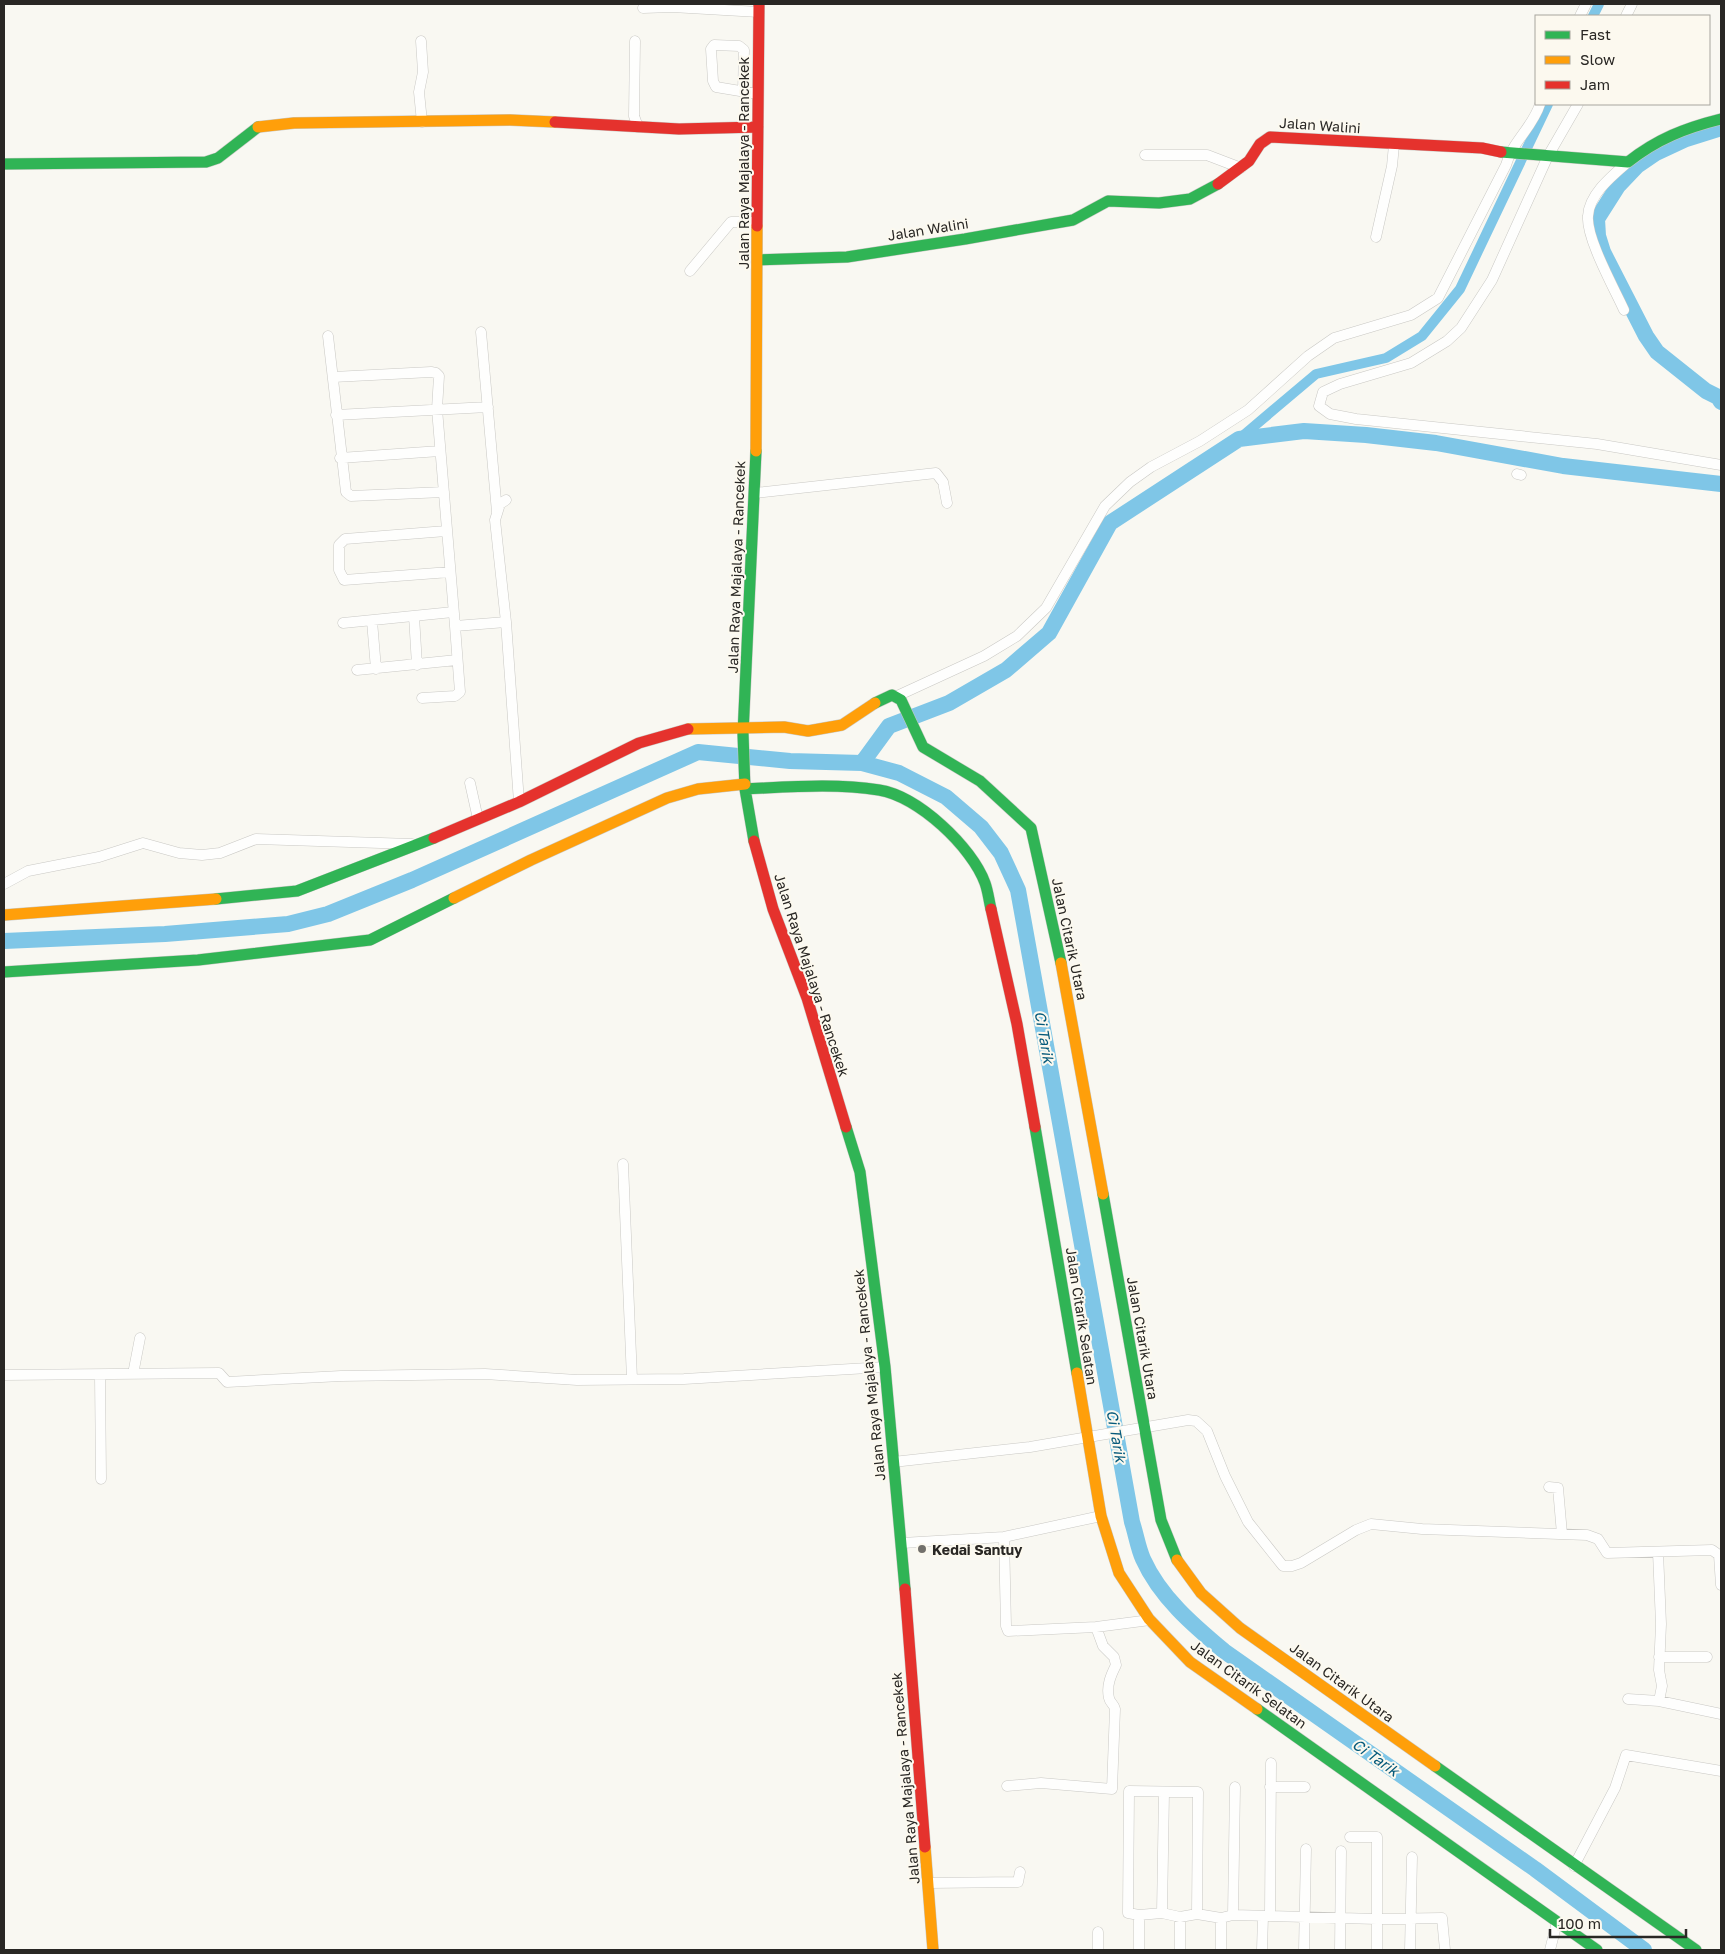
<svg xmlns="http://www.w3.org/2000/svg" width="1725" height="1954" font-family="'Golos Text',sans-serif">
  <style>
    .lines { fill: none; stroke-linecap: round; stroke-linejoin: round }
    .canal { stroke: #7fc6e7; stroke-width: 10 }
    .river { stroke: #7fc6e7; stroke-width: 16 }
    .street-casing { stroke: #c9c8c4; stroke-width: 11 }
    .fast-casing { stroke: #c9c8c4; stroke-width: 12 }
    .slow-casing { stroke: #c9c8c4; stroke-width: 12 }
    .jam-casing { stroke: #c9c8c4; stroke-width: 12 }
    .street { stroke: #fefefd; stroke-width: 10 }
    .fast { stroke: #30b455; stroke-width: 11 }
    .slow { stroke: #ff9f0a; stroke-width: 11 }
    .jam { stroke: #e5322d; stroke-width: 11 }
    .poi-dot { fill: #72706c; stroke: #fcf9ef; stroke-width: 2 }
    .labels { text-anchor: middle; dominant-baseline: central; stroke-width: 4; stroke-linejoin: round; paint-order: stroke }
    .street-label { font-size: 14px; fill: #292724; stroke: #fcf9ef }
    .poi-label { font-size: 14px; font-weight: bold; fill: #292724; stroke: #fcf9ef; text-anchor: start }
    .water-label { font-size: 15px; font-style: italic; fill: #065a7b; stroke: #fcf9ef }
  </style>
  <rect width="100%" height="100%" fill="#f9f8f2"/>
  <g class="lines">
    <path class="canal" d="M1593 16 1599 4
      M1239 439 1316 374 1386 358 1422 336 1460 289 1548 104"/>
    <path class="river" d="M1721 128 1686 139 1656 153 1637 166 1618 186 1597 219 1598 236 1603 252 1646 336 1657 352 1706 391 1718 397 1721 402
      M862 763 889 726 949 703 1006 670 1049 633 1110 523 1239 439 1304 431 1366 435 1436 443 1563 466 1721 484
      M4 941 165 934 288 924 328 914 412 880 698 752 790 761 862 763 899 773 946 797 981 827 1001 853 1018 890 1132 1522C1136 1534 1138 1548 1143 1559 1160 1597 1193 1625 1224 1651L1535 1869 1644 1950"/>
    <defs>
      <path id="street" d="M643 8 672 7 759 12
        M1580 16 1586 4
        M1626 16 1632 4
        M421 41 423 72 419 92 422 122
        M635 41 634 116 638 127
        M743 92 744 50 739 46 714 45 711 49 713 81 716 87 758 94
        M1578 104 1548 156 1492 280 1461 328 1447 341 1411 363 1340 384 1323 392 1319 406 1330 414 1356 419 1597 444 1721 465
        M1145 155H1207L1241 168
        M1376 237 1392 166 1394 145
        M690 271 731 222H757
        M1624 310C1614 288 1586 238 1588 216 1589 194 1613 175 1628 162
        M481 332 497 512
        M328 336 346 492 351 496 444 492
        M333 377 431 372 436 373 439 376 437 409 455 626 506 622 495 520 500 504 506 500
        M336 415 488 407
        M340 458 440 451
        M1517 474 1521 475
        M755 493 936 473 943 482 947 503
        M446 531 345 539 339 545V570L344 580 450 572
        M414 616 417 665
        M372 621 376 669
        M506 622 519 802
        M343 623 453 612
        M357 670 457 660
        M897 696 984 656 1017 636 1046 608 1105 506 1130 482 1151 467 1200 441 1248 410 1308 356 1334 338 1411 315 1438 298 1506 165C1512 142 1533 127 1540 104
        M422 698 455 696 460 692 455 626
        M470 783 478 819
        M4 884 28 871 99 857 143 843 179 853 202 855 220 853 256 839 412 844
        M623 1164 632 1379
        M133 1374 140 1338
        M4 1375 219 1373 227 1382 341 1376 485 1374 577 1380 684 1379 885 1367
        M100 1375 101 1479
        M893 1462 1030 1447 1188 1420 1196 1421 1207 1431 1225 1476 1248 1522 1283 1566H1292L1301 1563 1356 1530 1371 1524 1422 1529 1587 1535 1598 1539 1607 1553 1712 1550 1719 1555 1721 1585
        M1549 1487 1558 1488 1562 1534
        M1004 1537 1006 1626 1008 1631 1096 1627 1150 1620
        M902 1543 1004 1537 1101 1516
        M1658 1552 1661 1624 1659 1670 1662 1686 1659 1701
        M1659 1657H1707
        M1628 1699 1659 1701 1721 1714
        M1007 1786 1041 1783 1112 1789 1115 1709C1114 1704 1110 1703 1109 1698 1106 1686 1111 1675 1116 1665L1114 1657 1103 1646 1096 1627
        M1270 1787H1305
        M1350 1837H1377V1950
        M1574 1866 1615 1788 1626 1755 1721 1771
        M929 1883 1018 1882 1020 1872
        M1162 1913 1164 1792
        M1197 1914 1198 1792 1129 1791 1128 1913 1139 1915 1162 1913 1180 1917 1197 1914 1221 1918 1233 1915 1377 1919 1442 1918 1445 1950
        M1233 1915 1235 1787
        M1270 1916 1271 1763
        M1098 1950V1932
        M1139 1950V1915
        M1180 1950V1917
        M1221 1950V1918
        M1262 1950 1263 1916
        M1304 1950 1306 1849
        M1340 1950 1341 1851
        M1410 1950 1412 1857
        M1550 1950 1557 1922"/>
      <path id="fast" d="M1501 152 1628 162C1657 139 1685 128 1721 119
        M4 164 206 162 218 158 258 127
        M758 260 847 257 965 239 1073 220 1108 201 1159 203 1190 199 1218 184
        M875 703 892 695 901 700 923 747 980 781 1031 828 1061 963
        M745 789C789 787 835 783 879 790 918 796 972 847 985 883 988 891 989 901 991 909
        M754 841 745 789 743 734 756 451
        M216 899 297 891 434 838
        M4 972 198 960 370 940 454 898
        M846 1127 860 1172 885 1367 905 1589
        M1035 1127 1077 1373
        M1103 1194 1161 1520 1177 1560
        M1257 1709 1597 1950
        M1435 1766 1696 1950"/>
      <path id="slow" d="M258 127 294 123 510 120 555 122
        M756 451 757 226
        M688 729 784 727 808 731 842 725 875 703
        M454 898 531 860 667 798 698 789 745 784
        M4 915 216 899
        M1061 963 1103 1194
        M1077 1373 1101 1516 1119 1573 1149 1619 1190 1662 1257 1709
        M1177 1560 1201 1593 1240 1628 1435 1766
        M925 1847 933 1950"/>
      <path id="jam" d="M555 122 679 129 758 127
        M1218 184 1249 161 1260 144 1270 137 1482 148 1501 152
        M757 226 759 4
        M434 838 519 802 639 743 688 729
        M754 841 773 909 807 998 846 1127
        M991 909 1017 1024 1035 1127
        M905 1589 925 1847"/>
    </defs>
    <use href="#street" class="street-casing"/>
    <use href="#fast" class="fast-casing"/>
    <use href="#slow" class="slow-casing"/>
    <use href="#jam" class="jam-casing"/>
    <use href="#street" class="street"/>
    <use href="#fast" class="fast"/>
    <use href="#slow" class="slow"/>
    <use href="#jam" class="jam"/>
  </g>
  <circle class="poi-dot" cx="922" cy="1549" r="5"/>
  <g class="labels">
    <g class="street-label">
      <text transform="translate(1320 125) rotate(4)">Jalan Walini</text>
      <text transform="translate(743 163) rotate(-90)">Jalan Raya Majalaya - Rancekek</text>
      <text transform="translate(928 229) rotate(-9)">Jalan Walini</text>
      <text transform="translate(736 567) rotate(-88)">Jalan Raya Majalaya - Rancekek</text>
      <text transform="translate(1070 939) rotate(78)">Jalan Citarik Utara</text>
      <text transform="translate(812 975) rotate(72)">Jalan Raya Majalaya - Rancekek</text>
      <text transform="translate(1082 1316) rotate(81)">Jalan Citarik Selatan</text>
      <text transform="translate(1143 1338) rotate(80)">Jalan Citarik Utara</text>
      <text transform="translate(869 1375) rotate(-96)">Jalan Raya Majalaya - Rancekek</text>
      <text transform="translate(1342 1682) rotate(36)">Jalan Citarik Utara</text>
      <text transform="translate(1249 1684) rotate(36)">Jalan Citarik Selatan</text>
      <text transform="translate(905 1778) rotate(-95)">Jalan Raya Majalaya - Rancekek</text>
    </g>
    <g class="poi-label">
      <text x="932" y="1549">Kedai Santuy</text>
    </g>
    <g class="water-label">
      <text transform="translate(1045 1037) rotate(80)">Ci Tarik</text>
      <text transform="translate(1117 1436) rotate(80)">Ci Tarik</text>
      <text transform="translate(1376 1757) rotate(35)">Ci Tarik</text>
    </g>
  </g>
  <rect width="1725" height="1954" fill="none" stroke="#292724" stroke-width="10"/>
  <rect x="1535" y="15" width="175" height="90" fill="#fcf9ef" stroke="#a8a59e"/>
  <rect x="1545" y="31" width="25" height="8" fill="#30b455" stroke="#a8a59e"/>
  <text x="1580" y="40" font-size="15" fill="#292724">Fast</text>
  <rect x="1545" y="56" width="25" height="8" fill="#ff9f0a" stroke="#a8a59e"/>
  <text x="1580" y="65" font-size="15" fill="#292724">Slow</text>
  <rect x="1545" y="81" width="25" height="8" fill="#e5322d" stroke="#a8a59e"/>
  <text x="1580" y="90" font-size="15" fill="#292724">Jam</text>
  <path d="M1550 1929v8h136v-8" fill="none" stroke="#292724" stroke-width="2.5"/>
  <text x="1558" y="1929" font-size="15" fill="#292724" stroke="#fcf9ef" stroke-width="4" paint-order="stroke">100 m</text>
</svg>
